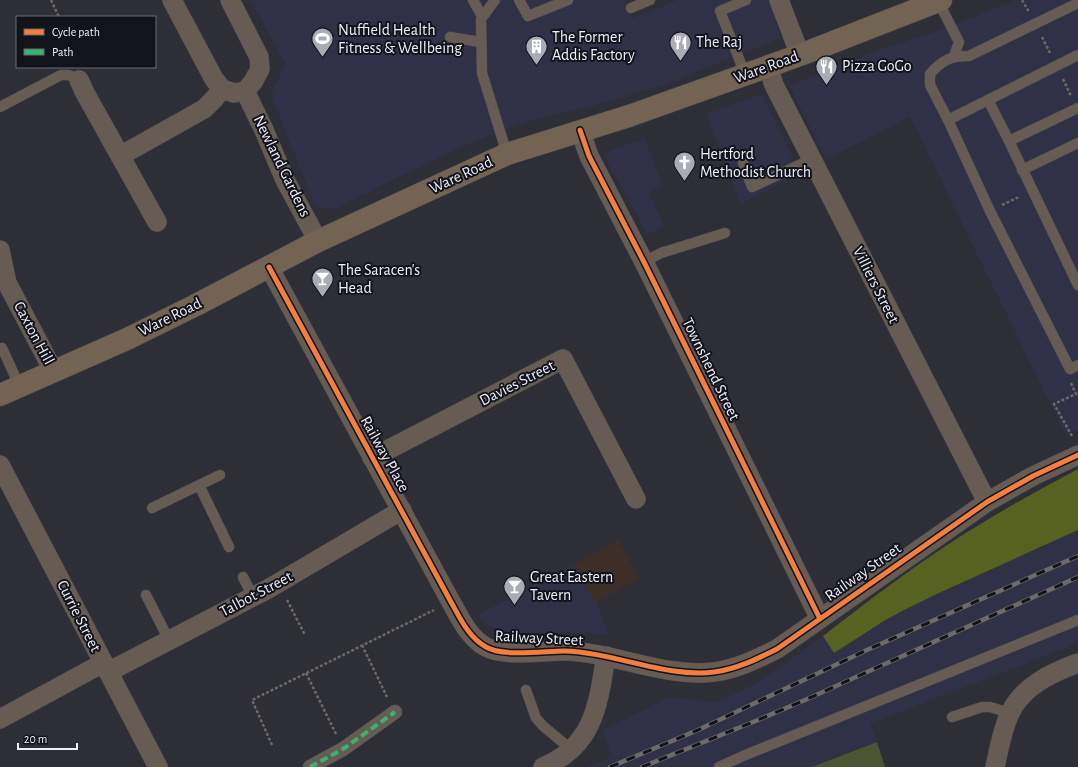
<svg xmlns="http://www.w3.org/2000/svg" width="1078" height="767" font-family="'Alegreya Sans',sans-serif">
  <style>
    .built { fill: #303146 }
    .industrial { fill: #3d2f27 }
    .green { fill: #4d5431 }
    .forest { fill: #576220 }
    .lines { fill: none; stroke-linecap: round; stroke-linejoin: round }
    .service-casing { stroke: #494a51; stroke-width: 11 }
    .pedestrian-casing { stroke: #494a51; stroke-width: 15 }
    .minor-casing { stroke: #494a51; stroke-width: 20 }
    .primary-casing { stroke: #494a51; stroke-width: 23 }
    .path { stroke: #6e6864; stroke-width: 2.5; stroke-dasharray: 3 2; stroke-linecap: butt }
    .service { stroke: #665c53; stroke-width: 10 }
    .pedestrian { stroke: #665c53; stroke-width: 14 }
    .minor { stroke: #665c53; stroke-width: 19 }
    .primary { stroke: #726352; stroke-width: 22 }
    .rail-casing { stroke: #6f6a68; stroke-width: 4.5 }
    .rail { stroke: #13131b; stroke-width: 3; stroke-dasharray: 9; stroke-linecap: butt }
    .quiet { stroke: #33b770; stroke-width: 4; stroke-dasharray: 8 4; stroke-linecap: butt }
    .cycleway-casing { stroke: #13131b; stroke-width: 8 }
    .cycleway { stroke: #f27e40; stroke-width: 5 }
    .labels { text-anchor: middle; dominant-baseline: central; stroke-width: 4; stroke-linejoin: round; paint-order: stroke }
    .poi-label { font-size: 16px; fill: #eeeffa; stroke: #13131b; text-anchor: start }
    .street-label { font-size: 16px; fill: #eeeffa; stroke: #13131b }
  </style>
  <rect width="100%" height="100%" fill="#2d2e36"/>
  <path class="built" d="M250 0H625L633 18 678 0H771L781 38 666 84 586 108 534 119 463 146 334 209 323 208 314 204 271 95 285 63Z
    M1016 0H1078V430L1065 434 910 117 826 160 789 85 879 50 944 29Z
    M762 94 800 173 741 204 706 114Z
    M645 138 663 186 649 192 664 226 647 235 633 207 608 164 604 153Z
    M1078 530V643L870 724 877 742 812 767H587L612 757 602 730 669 697 715 702 741 691 763 679 823 636 835 653 884 621 904 610 939 593Z
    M574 564 592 598 596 602 609 635 565 632 525 635 501 631 484 624 477 615Z"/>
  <path class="industrial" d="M618 540 639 578 596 602 592 598 574 564Z"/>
  <path class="green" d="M877 742 885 767H812Z"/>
  <path class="forest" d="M1078 469V530L939 593 904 610 884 621 834 653 823 636C849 616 874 596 901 577 957 536 1017 501 1078 469Z"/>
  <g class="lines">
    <defs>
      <path id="service" d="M473 0 482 16
        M495 0 481 19 482 73 507 154
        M519 0 528 16 568 0
        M938 1 959 42 954 56
        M1078 3 969 56C951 56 942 60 930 74V85L948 120 990 211 1070 369 1078 365
        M631 8 650 0
        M450 37 480 42
        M745 74 720 11 746 0
        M988 100 1009 141 1078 285
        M0 107 61 75H69L79 80
        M948 120 1078 55
        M1009 141 1078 108
        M743 163 752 187 812 159
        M1022 170 1078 143
        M644 262 661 253 725 233
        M0 349 2 348 20 387
        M199 485 229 547
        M152 508 220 475
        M243 577 253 597
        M146 595 169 640
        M526 690 536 718 543 726 572 750
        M952 717 982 707H990L1010 713
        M719 767 743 756 1078 620"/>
      <path id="pedestrian" d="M310 767 343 749 395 712"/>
      <path id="minor" d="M172 0 214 79 222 89 234 93 245 91 253 82 260 69 259 57 230 0
        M779 0 800 55
        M768 66 774 85 987 502
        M79 80 85 93 157 222
        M245 91 264 130 285 180 318 241
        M580 130 589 156 644 262 820 619
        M120 156 204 109 214 99 222 89
        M0 250 7 283 54 372
        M269 267 451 602C460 618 469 638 486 647 503 657 544 651 564 651 613 652 665 678 714 672 737 669 757 659 777 649L987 502 1033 476 1078 455
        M372 458 563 359 636 499
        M0 465 158 767
        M108 672 268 589 402 510
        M0 719 103 663
        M543 767C594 746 598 705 606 656
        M995 767C999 749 1002 730 1010 713 1023 686 1051 673 1078 663"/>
      <path id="primary" d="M0 395 127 339 196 305 318 241 507 154 629 116 800 55 941 0"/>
    </defs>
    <use href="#service" class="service-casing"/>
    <use href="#pedestrian" class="pedestrian-casing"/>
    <use href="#minor" class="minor-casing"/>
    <use href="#primary" class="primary-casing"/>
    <path class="path" d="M51 0 59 17
      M1022 0 1029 12
      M1042 37 1050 53
      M1063 79 1071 96
      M1002 205 1019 197
      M1071 383 1076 394 1054 404 1072 436
      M287 600 305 635
      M362 645 387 697
      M306 673 336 734
      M272 745 252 700 434 610"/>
    <use href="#service" class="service"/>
    <use href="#pedestrian" class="pedestrian"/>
    <use href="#minor" class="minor"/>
    <use href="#primary" class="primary"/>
    <defs>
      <path id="rail" d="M610 767 698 730 867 650 1078 556
        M642 767 758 720 805 700 1078 577"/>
    </defs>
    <use href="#rail" class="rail-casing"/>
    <use href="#rail" class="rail"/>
    <path class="quiet" d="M310 767 343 749 395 712"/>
    <defs>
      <path id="cycleway" d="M580 130 589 156 644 262 820 619
        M269 267 451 602C460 618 469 638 486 647 503 657 544 651 564 651 613 652 665 678 714 672 737 669 757 659 777 649L987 502 1033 476 1078 455"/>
    </defs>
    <use href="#cycleway" class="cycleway-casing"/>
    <use href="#cycleway" class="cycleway"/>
  </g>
  <defs>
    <symbol id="stadium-pin" viewBox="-11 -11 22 30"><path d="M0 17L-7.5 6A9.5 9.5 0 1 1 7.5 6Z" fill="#aaabb5" stroke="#13131b"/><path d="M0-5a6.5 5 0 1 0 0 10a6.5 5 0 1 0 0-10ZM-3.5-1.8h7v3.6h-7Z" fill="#fff"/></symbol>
    <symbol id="restaurant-pin" viewBox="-11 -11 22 30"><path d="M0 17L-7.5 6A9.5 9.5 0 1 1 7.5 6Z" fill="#aaabb5" stroke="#13131b"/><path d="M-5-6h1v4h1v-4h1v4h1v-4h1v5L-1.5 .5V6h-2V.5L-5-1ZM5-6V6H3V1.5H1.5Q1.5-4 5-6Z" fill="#fff"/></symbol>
    <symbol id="building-pin" viewBox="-11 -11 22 30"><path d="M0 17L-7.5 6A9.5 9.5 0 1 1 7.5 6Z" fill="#aaabb5" stroke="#13131b"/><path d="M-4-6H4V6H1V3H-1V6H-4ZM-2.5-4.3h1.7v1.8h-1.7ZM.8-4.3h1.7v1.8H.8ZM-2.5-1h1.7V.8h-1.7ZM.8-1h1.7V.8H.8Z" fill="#fff"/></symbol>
    <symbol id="church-pin" viewBox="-11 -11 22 30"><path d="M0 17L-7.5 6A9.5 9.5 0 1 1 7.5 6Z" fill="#aaabb5" stroke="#13131b"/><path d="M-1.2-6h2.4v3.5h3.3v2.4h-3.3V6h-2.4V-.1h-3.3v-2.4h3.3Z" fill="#fff"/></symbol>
    <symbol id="bar-pin" viewBox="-11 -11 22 30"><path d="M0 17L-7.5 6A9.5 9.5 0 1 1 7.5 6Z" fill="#aaabb5" stroke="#13131b"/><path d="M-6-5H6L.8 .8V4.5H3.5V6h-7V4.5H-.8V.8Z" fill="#fff"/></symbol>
  </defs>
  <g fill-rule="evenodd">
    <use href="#stadium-pin" x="310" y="26" width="25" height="34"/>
    <use href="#restaurant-pin" x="668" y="30" width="25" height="34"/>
    <use href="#building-pin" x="524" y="34" width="25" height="34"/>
    <use href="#restaurant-pin" x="814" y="54" width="25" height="34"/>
    <use href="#church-pin" x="672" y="150" width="25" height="34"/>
    <use href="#bar-pin" x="310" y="266" width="25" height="34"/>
    <use href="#bar-pin" x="502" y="574" width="25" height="34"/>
  </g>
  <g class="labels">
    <g class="poi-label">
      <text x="338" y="30">Nuffield Health<tspan x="338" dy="18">Fitness &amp; Wellbeing</tspan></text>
      <text x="552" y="37">The Former<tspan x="552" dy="18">Addis Factory</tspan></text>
      <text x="696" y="42">The Raj</text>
      <text x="842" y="66">Pizza GoGo</text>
      <text x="700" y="154">Hertford<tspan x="700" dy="18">Methodist Church</tspan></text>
      <text x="338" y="270">The Saracen's<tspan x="338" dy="18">Head</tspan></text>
      <text x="530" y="577">Great Eastern<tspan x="530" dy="18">Tavern</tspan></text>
    </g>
    <g class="street-label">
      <text transform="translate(766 67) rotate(-20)">Ware Road</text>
      <text transform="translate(282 166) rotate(64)">Newland Gardens</text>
      <text transform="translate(461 175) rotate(-25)">Ware Road</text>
      <text transform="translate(876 285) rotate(63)">Villiers Street</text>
      <text transform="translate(170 317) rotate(-26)">Ware Road</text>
      <text transform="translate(34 333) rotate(62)">Caxton Hill</text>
      <text transform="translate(711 369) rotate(64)">Townshend Street</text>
      <text transform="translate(517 383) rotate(-27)">Davies Street</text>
      <text transform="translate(385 454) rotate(61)">Railway Place</text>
      <text transform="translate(863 572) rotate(-35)">Railway Street</text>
      <text transform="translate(256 594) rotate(-28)">Talbot Street</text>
      <text transform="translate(79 616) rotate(63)">Currie Street</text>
      <text transform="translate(539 638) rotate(3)">Railway Street</text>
    </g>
  </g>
  <rect x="16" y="16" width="140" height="52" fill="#13131b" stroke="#6b6b74"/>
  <rect x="24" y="29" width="20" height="6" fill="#f27e40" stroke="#6b6b74"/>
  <text x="52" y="36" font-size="12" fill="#eeeffa">Cycle path</text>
  <rect x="24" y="49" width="20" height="6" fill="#33b770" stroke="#6b6b74"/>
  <text x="52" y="56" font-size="12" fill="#eeeffa">Path</text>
  <path d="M18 743v6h59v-6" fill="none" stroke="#eeeffa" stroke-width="2"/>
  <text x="24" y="743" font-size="12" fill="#eeeffa" stroke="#13131b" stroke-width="3" paint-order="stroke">20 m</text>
</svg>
